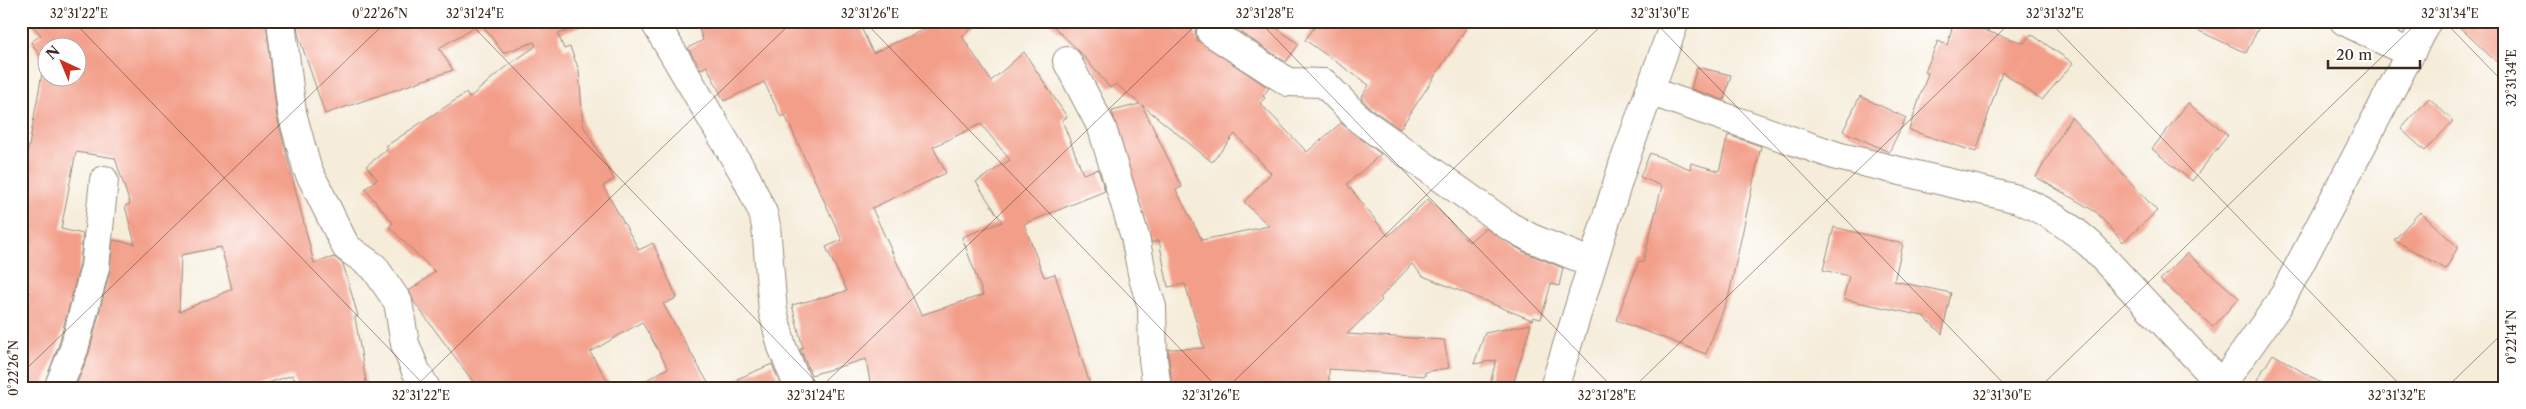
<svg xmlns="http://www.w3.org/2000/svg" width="2526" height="409" font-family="'Libre Caslon Text',serif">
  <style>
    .building { fill: #f39e89; fill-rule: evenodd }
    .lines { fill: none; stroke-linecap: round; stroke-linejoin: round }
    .minor-casing { stroke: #988b7c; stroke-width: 30 }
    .minor { stroke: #fff; stroke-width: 28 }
    .ticks { fill: none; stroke: #3b2a1e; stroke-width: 1; stroke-opacity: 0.45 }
    .neatline { fill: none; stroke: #3b2a1e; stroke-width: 2 }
    .ticks-label { font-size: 12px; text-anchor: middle; fill: #3b2a1e }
  </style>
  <rect width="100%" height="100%" fill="#fff"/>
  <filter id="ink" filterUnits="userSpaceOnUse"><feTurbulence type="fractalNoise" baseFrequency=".02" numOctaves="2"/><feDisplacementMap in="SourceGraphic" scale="10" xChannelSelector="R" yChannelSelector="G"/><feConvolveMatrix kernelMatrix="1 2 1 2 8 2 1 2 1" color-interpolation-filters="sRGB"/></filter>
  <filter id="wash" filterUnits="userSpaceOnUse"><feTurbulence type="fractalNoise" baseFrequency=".0096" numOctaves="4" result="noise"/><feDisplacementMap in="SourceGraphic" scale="20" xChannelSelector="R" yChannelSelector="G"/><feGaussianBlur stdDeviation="1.12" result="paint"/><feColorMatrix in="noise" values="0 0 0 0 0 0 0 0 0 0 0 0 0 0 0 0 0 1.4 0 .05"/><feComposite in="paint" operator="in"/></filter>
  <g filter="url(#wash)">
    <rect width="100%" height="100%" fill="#f5ecd9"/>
    <g id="blocks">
      <path class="building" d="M28 21H266L277 117 314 263 334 257 343 264 358 316 355 317 367 388H297L293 375 252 388H75L89 353 110 271 113 240 135 244 125 206 130 204 115 158 76 152 61 229 83 234 80 264 59 344 43 388 21 386V336L30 292 21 290V190L44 62 31 42 41 35ZM48 48H78V78H48ZM221 247 232 289 179 312 181 255Z
        M297 21H583V25L558 34 564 49 570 47 579 70 583 125 614 179 603 186 639 250 653 243 677 298 663 304 711 388H632L668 368 642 322 590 352 612 388H478L414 302 409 291 435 272 389 227 393 223 365 189 377 179 366 166 388 149 386 146 466 93 469 98 504 68 536 46 534 42 503 53 481 23 439 48 453 70 325 114 298 34Z
        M696 21H858L873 53 942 21H980L962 36 991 81 1024 52 1067 117 1062 120 1083 174 1098 169 1105 191 1024 224 1044 277 1055 274 1091 388H871L866 359 811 375 800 349 803 348 792 305 847 291 826 247 842 240 785 115 781 117 764 82 724 101 707 66 701 69 688 48 703 40ZM981 124 1010 160 976 182 1002 222 962 237 983 295 921 315 872 208 946 173 933 147Z
        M1048 21H1200L1195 31 1197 40 1269 88 1263 96 1265 98 1260 103 1307 152 1341 123 1381 154 1347 184 1388 236 1428 199 1469 242 1485 228 1524 252 1563 268 1559 286 1551 284 1541 319 1533 317 1532 320 1423 276 1412 264 1380 298 1382 300 1347 334 1444 340 1449 368 1425 372V376L1329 369V388H1172L1168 349 1204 348 1185 284 1168 287 1159 240 1152 243 1113 115 1112 111 1140 104 1116 84 1110 88 1081 53ZM1142 105 1212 162 1235 134 1271 173 1244 202 1269 226 1202 240 1176 190 1182 187Z
        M1223 21H1267L1299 44 1286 62Z
        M1319 21H1471L1400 129 1370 108 1361 98 1369 85 1305 40Z
        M1954 21 2024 43 2031 34 2073 63 2042 100 2002 72 1976 152 1909 130 1928 73 1925 72 1938 41 1947 45Z
        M2178 21H2262L2246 53Z
        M2453 21H2505V70Z
        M1697 67 1731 75 1724 100 1691 89Z
        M1860 96 1906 118 1889 152 1843 131Z
        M2429 98 2453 121 2425 151 2401 129Z
        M2188 103 2228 135 2192 181 2152 149Z
        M2071 117 2157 211 2123 242 2096 212 2036 177Z
        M1728 135 1761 146 1729 295 1706 354 1616 320 1639 261 1643 262 1662 186 1640 177 1650 153 1690 169 1691 163 1719 171Z
        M2420 212 2458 247 2446 269 2394 240Z
        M1834 227 1903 244 1894 281 1951 293 1942 334 1923 316 1843 299 1849 276 1823 270Z
        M2187 253 2239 298 2213 327 2160 280Z
        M1531 324 1512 388H1489L1496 360 1474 364 1485 333Z
        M2273 354 2329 388H2252Z
        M772 364 780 384 768 388H740L737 379Z"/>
    </g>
  </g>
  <g filter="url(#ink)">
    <use href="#blocks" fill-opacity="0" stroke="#988b7c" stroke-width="1"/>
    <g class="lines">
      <defs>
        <path id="minor" d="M281 21 292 113 307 168 346 247 374 267 398 302 405 344 416 371 426 388
          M654 21 746 177 763 213 766 226 773 311 782 347 799 388
          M2344 21 2409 53
          M1211 32 1288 82 1324 83 1360 120 1509 226 1531 238 1592 263
          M1067 61 1102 128 1135 237 1143 278 1152 307 1153 359 1157 388
          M1649 91 1837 156 2018 199C2047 211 2069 225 2092 246L2221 384
          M58 388 74 349 95 267 104 180
          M1554 388 1624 162 1675 21
          M2219 388 2279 304 2427 21"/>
      </defs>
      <use href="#minor" class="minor-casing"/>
      <use href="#minor" class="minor"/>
    </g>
  </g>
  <path class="ticks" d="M73 21 427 388M468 21 822 388M864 21 1218 388M1259 21 1613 388M1654 21 2008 388M2049 21 2403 388M2444 21 2505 84M21 374 387 21M21 376 32 388M414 388 793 21M820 388 1200 21M1227 388 1606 21M1633 388 2012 21M2039 388 2419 21M2446 388 2505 331"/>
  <rect width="2526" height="409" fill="none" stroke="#fff" stroke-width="55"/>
  <g transform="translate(62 62) rotate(316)"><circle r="24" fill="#ffffff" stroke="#b1aaa5"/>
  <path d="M0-4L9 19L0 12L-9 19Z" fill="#c8321e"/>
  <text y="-8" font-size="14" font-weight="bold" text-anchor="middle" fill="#3b2a1e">N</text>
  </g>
  <path d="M2328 60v8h92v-8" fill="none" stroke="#3b2a1e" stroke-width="2.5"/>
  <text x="2336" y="60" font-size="15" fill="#3b2a1e" stroke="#ffffff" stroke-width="4" paint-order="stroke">20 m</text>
  <rect x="28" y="28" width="2470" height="354" class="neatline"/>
  <g class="ticks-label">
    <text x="79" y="18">32°31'22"E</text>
    <text x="380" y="18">0°22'26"N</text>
    <text x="475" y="18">32°31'24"E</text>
    <text x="870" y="18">32°31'26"E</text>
    <text x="1265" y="18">32°31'28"E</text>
    <text x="1660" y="18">32°31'30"E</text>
    <text x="2055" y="18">32°31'32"E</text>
    <text x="2450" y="18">32°31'34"E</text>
    <text transform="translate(2512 78) rotate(-90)" y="4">32°31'34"E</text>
    <text transform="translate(2512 337) rotate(-90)" y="4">0°22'14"N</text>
    <text transform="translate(14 368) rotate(-90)" y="4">0°22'26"N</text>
    <text x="421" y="400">32°31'22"E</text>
    <text x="816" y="400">32°31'24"E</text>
    <text x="1211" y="400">32°31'26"E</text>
    <text x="1607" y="400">32°31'28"E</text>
    <text x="2002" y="400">32°31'30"E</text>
    <text x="2397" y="400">32°31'32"E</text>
  </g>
</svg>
